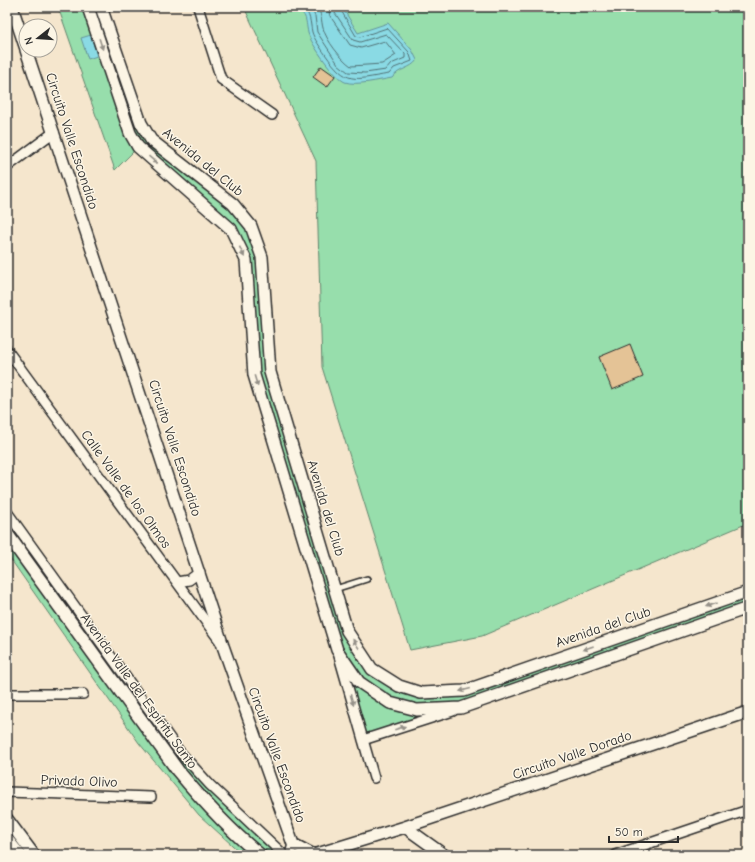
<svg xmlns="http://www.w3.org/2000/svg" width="755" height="862" font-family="'Comic Neue',sans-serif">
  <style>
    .green { fill: #97deac; stroke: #61846c }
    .water { fill: #8adae4; stroke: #64949a }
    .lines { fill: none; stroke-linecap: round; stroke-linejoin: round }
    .shore { stroke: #517175; stroke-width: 1 }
    .building { fill: #e4c396; stroke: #2b2b2b }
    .service-casing { stroke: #2b2b2b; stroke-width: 8 }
    .minor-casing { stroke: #2b2b2b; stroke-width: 12 }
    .tertiary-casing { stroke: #2b2b2b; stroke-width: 14 }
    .secondary-casing { stroke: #2b2b2b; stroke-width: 15 }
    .service { stroke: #fcf5e5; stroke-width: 4.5 }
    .minor { stroke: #fcf5e5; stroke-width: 9 }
    .tertiary { stroke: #fcf5e5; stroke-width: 11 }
    .secondary { stroke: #fcf5e5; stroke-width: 12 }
    .oneway { fill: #949088 }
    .labels { text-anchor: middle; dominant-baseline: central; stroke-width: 3; stroke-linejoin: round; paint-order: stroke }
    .street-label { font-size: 14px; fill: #2b2b2b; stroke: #fcf5e5 }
  </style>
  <rect width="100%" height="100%" fill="#f5e6cd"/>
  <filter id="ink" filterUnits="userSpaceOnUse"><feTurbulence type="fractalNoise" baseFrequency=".025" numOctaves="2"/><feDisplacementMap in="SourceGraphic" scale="8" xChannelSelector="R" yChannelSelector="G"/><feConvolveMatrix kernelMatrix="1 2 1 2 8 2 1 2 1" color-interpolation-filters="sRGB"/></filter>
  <g filter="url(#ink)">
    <path class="green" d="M58 7H101L151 140 233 204 262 257 270 372 347 631 372 669 399 686 463 691 748 592V608L363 740 254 375 246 260 231 229 138 147 115 170Z
      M244 7H748V523L482 636 410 650 322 367 316 161Z
      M7 512 179 751 284 855H243L199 815 139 743 7 554Z"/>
    <path class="water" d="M292 7H342L358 33 388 23 412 50 417 60C411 69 399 68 392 78 380 80 356 86 345 82 335 78 311 44 308 33 305 18 308 14 292 7Z
      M91 35 97 56 88 59 81 38Z"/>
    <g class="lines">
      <path class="shore" d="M303 7C311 15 310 22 312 32 314 39 321 48 325 54 347 85 353 80 389 74L394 68 412 61 409 52 387 28 360 37 356 36 339 7
        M310 7 315 16 317 32 338 64 348 72 365 73 386 70 391 64 405 58V54L386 34 360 42 353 40 335 13 334 7
        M317 7C322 14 321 20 323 28 326 40 341 59 351 66L382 64 396 55 385 41 361 48 350 45 330 16 328 7"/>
    </g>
    <path class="building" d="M321 66 335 76 327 87 313 77Z
      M630 344 643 377 612 390 599 357Z"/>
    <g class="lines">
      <defs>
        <path id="service" d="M335 589 367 579"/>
        <path id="minor" d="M198 7 221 79 272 115
          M7 167 54 132
          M7 350 220 641
          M7 512 179 751 210 785 284 855
          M177 582 189 580 200 572
          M339 656 374 778
          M7 694H83
          M363 740 453 711
          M7 792 151 797
          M290 855 293 844
          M615 855 748 810"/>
        <path id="tertiary" d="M12 7 26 49
          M88 7 130 133 138 147 231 229 246 260 254 375 337 650 359 682 390 703 417 710 461 708 748 608
          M101 7 141 123 151 140 233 204 251 226 262 257 270 372 347 631 372 669 399 686 421 693 464 691 748 592
          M26 50 223 646 293 844 314 855
          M7 819 34 855
          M405 827 444 855
          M7 839 20 855
          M314 855 405 827 748 712"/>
        <path id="secondary" d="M7 534 178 771C203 801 229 830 260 855"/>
      </defs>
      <use href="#service" class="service-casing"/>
      <use href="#minor" class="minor-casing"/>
      <use href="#tertiary" class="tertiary-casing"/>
      <use href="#secondary" class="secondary-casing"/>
      <use href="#service" class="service"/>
      <use href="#minor" class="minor"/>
      <use href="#tertiary" class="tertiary"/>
      <use href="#secondary" class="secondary"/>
    </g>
    <defs><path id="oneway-solid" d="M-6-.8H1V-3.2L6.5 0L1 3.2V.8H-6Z"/></defs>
    <g class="oneway">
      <use href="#oneway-solid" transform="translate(101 44) rotate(72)"/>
      <use href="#oneway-solid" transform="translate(153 160) rotate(41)"/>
      <use href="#oneway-solid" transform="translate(242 252) rotate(65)"/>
      <use href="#oneway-solid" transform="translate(256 381) rotate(73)"/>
      <use href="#oneway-solid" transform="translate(711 605) rotate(161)"/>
      <use href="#oneway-solid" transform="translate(356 644) rotate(-124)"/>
      <use href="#oneway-solid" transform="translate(588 648) rotate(161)"/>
      <use href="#oneway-solid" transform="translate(465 690) rotate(166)"/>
      <use href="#oneway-solid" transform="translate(352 700) rotate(74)"/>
      <use href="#oneway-solid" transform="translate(400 728) rotate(-18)"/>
    </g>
  </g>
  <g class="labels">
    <g class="street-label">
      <text transform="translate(72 141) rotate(72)">Circuito Valle Escondido</text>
      <text transform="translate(203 162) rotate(39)">Avenida del Club</text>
      <text transform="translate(175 448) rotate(72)">Circuito Valle Escondido</text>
      <text transform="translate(126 489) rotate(54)">Calle Valle de los Olmos</text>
      <text transform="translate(326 508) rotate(73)">Avenida del Club</text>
      <text transform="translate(603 627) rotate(-19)">Avenida del Club</text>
      <text transform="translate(139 691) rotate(54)">Avenida Valle del Espíritu Santo</text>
      <text transform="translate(277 755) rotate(70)">Circuito Valle Escondido</text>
      <text transform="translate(572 755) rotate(-19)">Circuito Valle Dorado</text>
      <text transform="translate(79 781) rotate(2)">Privada Olivo</text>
    </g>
  </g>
  <rect width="755" height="862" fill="none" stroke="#fcf5e5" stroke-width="24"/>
  <rect x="12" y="12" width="731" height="838" fill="none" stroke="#2b2b2b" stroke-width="1.5" filter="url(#ink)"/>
  <g transform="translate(38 38) rotate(253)"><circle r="19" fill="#fcf5e5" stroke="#a8a49b"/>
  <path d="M0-3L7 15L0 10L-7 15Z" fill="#2b2b2b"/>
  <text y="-6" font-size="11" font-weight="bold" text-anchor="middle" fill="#2b2b2b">N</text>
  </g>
  <path d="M609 836v6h69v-6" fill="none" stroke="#2b2b2b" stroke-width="2"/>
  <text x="615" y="836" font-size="12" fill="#2b2b2b" stroke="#fcf5e5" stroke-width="3" paint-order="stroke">50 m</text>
</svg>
